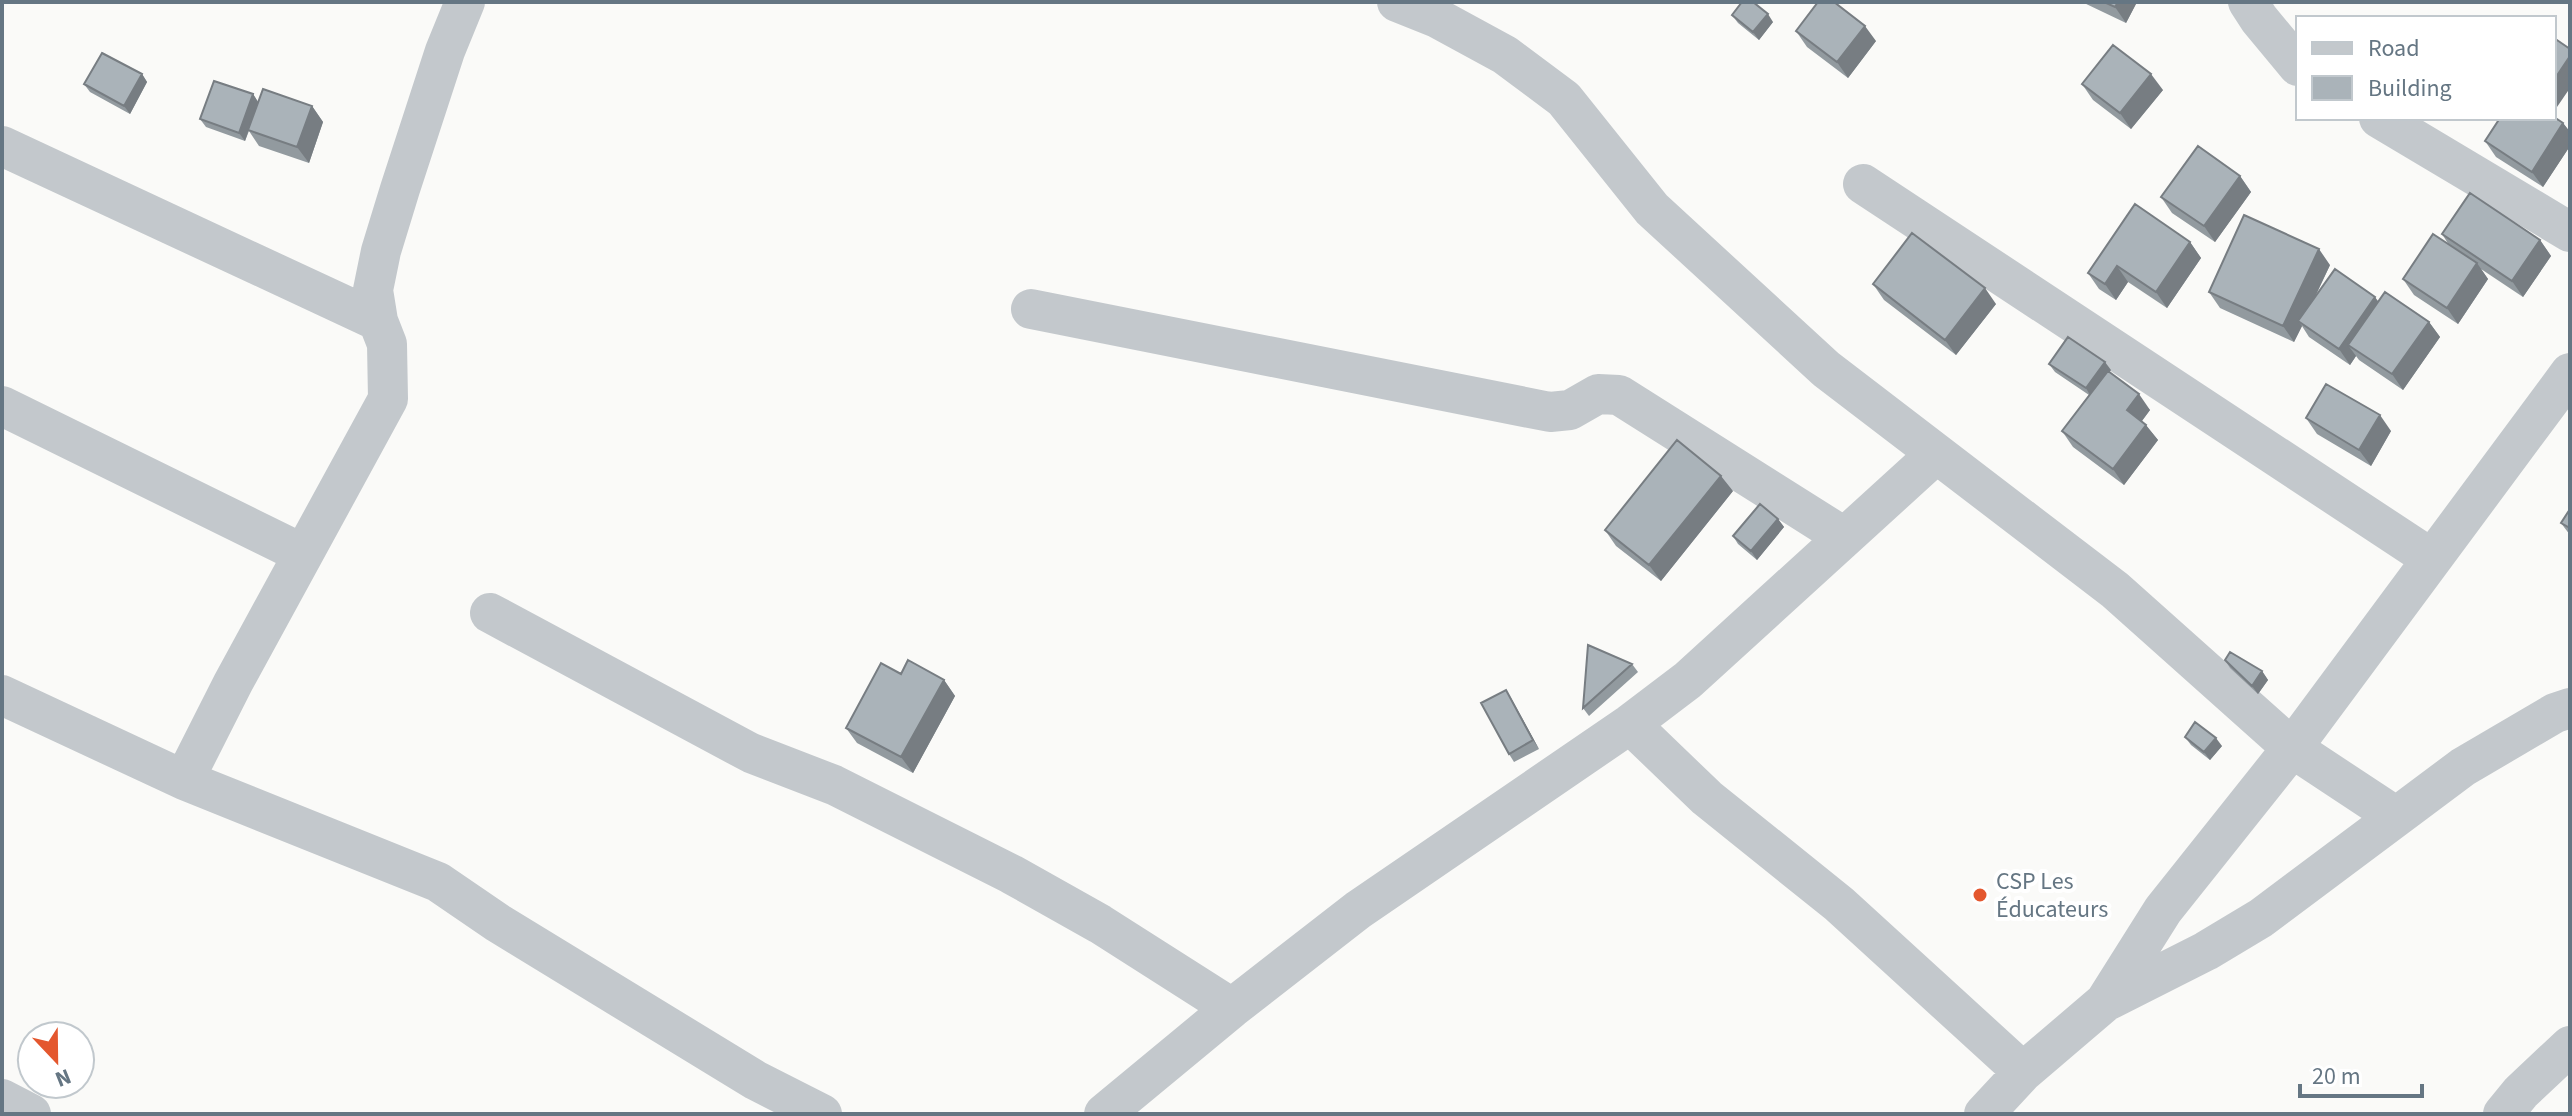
<svg xmlns="http://www.w3.org/2000/svg" width="2572" height="1116" font-family="'Source Sans 3',sans-serif">
  <style>
    .lines { fill: none; stroke-linecap: round; stroke-linejoin: round }
    .minor { stroke: #c3c8cc; stroke-width: 40 }
    .wall { fill: #929a9f }
    .shaded-wall { fill: #777d82 }
    .building { fill: #aab3b9; stroke: #777d82; stroke-width: 2 }
    .poi-dot { fill: #e4572e; stroke: #fff; stroke-width: 3 }
    .labels { text-anchor: middle; dominant-baseline: central; stroke-width: 8; stroke-linejoin: round; paint-order: stroke }
    .poi-label { font-size: 24px; fill: #657683; stroke: #fff; text-anchor: start }
  </style>
  <rect width="100%" height="100%" fill="#fafaf8"/>
  <g class="lines">
    <path class="minor" d="M1397 2 1437 18 1505 55 1564 99 1652 209 1826 369 2115 590 2292 748 2395 816
      M2248 2 2259 19 2298 66
      M2379 118 2570 232
      M2 146 378 321
      M1863 184 2432 559
      M1031 309 1550 412 1570 410 1598 394 1619 395 1844 537
      M2 406 303 554
      M490 613 751 753 834 785 1011 874 1100 924 1232 1008
      M2 695 184 780 438 882 498 923 755 1080 822 1114
      M1630 724 1707 798 1839 904 2023 1072
      M184 780 233 683 388 399 387 344 378 321 373 290 381 251 400 189 445 51 465 2
      M2105 1002 2206 951 2261 918 2463 767 2555 713 2570 708
      M2 1099 31 1114
      M1104 1114 1232 1008 1358 910 1630 724 1688 680 1936 454
      M1984 1114 2023 1072 2105 1002 2163 910 2292 748 2570 373
      M2503 1114 2521 1092 2570 1046"/>
  </g>
  <path class="wall" d="M2082 2H2137L2126 23Z
    M1732 15 1773 22 1759 40 1738 23Z
    M1796 31 1876 41 1848 78 1807 47Z
    M142 74 147 82 130 114 90 92 84 84Z
    M2082 84 2163 90 2131 129 2093 100Z
    M253 94 258 102 312 106 323 122 309 163 259 146 249 131 245 141 206 127 200 119Z
    M2563 123 2570 132V146L2543 187 2496 157 2485 141Z
    M2240 176 2251 192 2215 242 2172 213 2161 197Z
    M2442 234 2540 240 2551 256 2523 297 2481 269 2488 279 2458 324 2414 295 2403 279 2449 245Z
    M2190 242 2201 258 2167 308 2128 282 2116 300 2099 289 2088 273Z
    M2330 265 2315 297 2379 301 2429 322 2440 337 2403 390 2359 360 2356 356 2350 365 2309 337 2302 326 2294 342 2220 308 2209 292Z
    M1873 284 1996 304 1956 355 1884 300Z
    M2049 364 2111 370 2109 372 2150 410 2142 421 2158 440 2124 485 2073 447 2062 431 2089 395 2055 372Z
    M2306 418 2391 431 2371 466 2317 434Z
    M1733 491 1661 581 1616 546 1605 530Z
    M2570 509V535L2561 523Z
    M1778 519 1784 527 1757 560 1738 544 1733 536Z
    M2225 660 2262 671 2268 680 2258 694 2230 668Z
    M1632 664 1638 672 1589 716 1583 708Z
    M901 674 944 680 955 696 913 773 857 743 846 728Z
    M1506 690 1539 749 1514 762 1509 754Z
    M2185 737 2222 746 2210 760 2191 745Z"/>
  <path class="shaded-wall" d="M2118 2H2137L2126 23 2115 7Z
    M1768 14 1773 22 1759 40 1753 32Z
    M1865 26 1876 41 1848 78 1837 62Z
    M2570 56V88L2557 107 2554 102V80Z
    M142 74 147 82 130 114 124 106Z
    M2151 74 2163 90 2131 129 2120 113Z
    M253 94 258 102 245 141 239 133Z
    M312 106 323 122 309 163 297 147Z
    M2563 123 2570 132V146L2543 187 2532 172Z
    M2240 176 2251 192 2215 242 2204 226Z
    M2540 240 2551 256 2523 297 2512 281Z
    M2190 242 2201 258 2167 308 2156 292Z
    M2319 249 2330 265 2302 324 2298 321 2302 326 2294 342 2283 326Z
    M2477 263 2488 279 2458 324 2447 308Z
    M2117 266 2128 282 2116 300 2105 284Z
    M1985 288 1996 304 1956 355 1945 340Z
    M2375 297 2386 312 2348 345 2356 356 2350 365 2339 349Z
    M2429 322 2440 337 2403 390 2392 374Z
    M2105 362 2111 370 2091 397 2086 388Z
    M2139 394 2150 410 2138 426 2127 410Z
    M2380 415 2391 431 2371 466 2359 450Z
    M2146 425 2158 440 2124 485 2113 469Z
    M1721 476 1733 491 1661 581 1649 565Z
    M1778 519 1784 527 1757 560 1751 551Z
    M2262 671 2268 680 2258 694 2252 686Z
    M944 680 955 696 913 773 901 757Z
    M1506 690 1511 698 1539 749 1533 740Z
    M2216 738 2222 746 2210 760 2204 752Z"/>
  <path class="building" d="M1742 2H1753L1768 14 1753 32 1732 15Z
    M1818 2H1834L1865 26 1837 62 1796 31Z
    M2104 2H2118L2115 7Z
    M2554 38 2570 49V56L2554 80Z
    M2113 45 2151 74 2120 113 2082 84Z
    M102 53 142 74 124 106 84 84Z
    M214 81 253 94 239 133 200 119Z
    M263 89 312 106 297 147 248 130Z
    M2554 117 2563 123 2532 172 2485 141 2500 118H2554Z
    M2198 146 2240 176 2204 226 2161 197Z
    M2470 193 2540 240 2512 281 2442 234Z
    M2135 204 2190 242 2156 292 2117 266 2105 284 2088 273Z
    M2244 215 2319 249 2283 326 2209 292Z
    M1912 233 1985 288 1945 340 1873 284Z
    M2433 234 2477 263 2447 308 2403 279Z
    M2335 269 2375 297 2339 349 2298 321Z
    M2385 292 2429 322 2392 374 2348 345Z
    M2068 337 2105 362 2086 388 2049 364Z
    M2108 371 2139 394 2127 410 2146 425 2113 469 2062 431Z
    M2326 384 2380 415 2359 450 2306 418Z
    M1677 440 1721 476 1649 565 1605 530Z
    M1760 504 1778 519 1751 551 1733 536Z
    M2570 509V528L2561 523Z
    M1588 645 1632 664 1583 708Z
    M2230 652 2262 671 2252 686 2225 660Z
    M908 660 944 680 901 757 846 728 881 663 901 674Z
    M1506 690 1533 740 1509 754 1481 703Z
    M2195 722 2216 738 2204 752 2185 737Z"/>
  <circle class="poi-dot" cx="1980" cy="895" r="8"/>
  <g class="labels">
    <g class="poi-label">
      <text x="1996" y="881">CSP Les<tspan x="1996" dy="28">Éducateurs</tspan></text>
    </g>
  </g>
  <rect width="2572" height="1116" fill="none" stroke="#657683" stroke-width="8"/>
  <rect x="2296" y="16" width="260" height="104" fill="#ffffff" stroke="#c1c8cd" stroke-width="2"/>
  <rect x="2312" y="42" width="40" height="12" fill="#c3c8cc" stroke="#c1c8cd" stroke-width="2"/>
  <text x="2368" y="56" font-size="24" fill="#657683">Road</text>
  <rect x="2312" y="76" width="40" height="24" fill="#aab3b9" stroke="#c1c8cd" stroke-width="2"/>
  <text x="2368" y="96" font-size="24" fill="#657683">Building</text>
  <g transform="translate(56 1060) rotate(158)"><circle r="38" fill="#ffffff" stroke="#c1c8cd" stroke-width="2"/>
  <path d="M0-6L14 30L0 20L-14 30Z" fill="#e4572e"/>
  <text y="-12" font-size="22" font-weight="bold" text-anchor="middle" fill="#657683">N</text>
  </g>
  <path d="M2300 1084v12h122v-12" fill="none" stroke="#657683" stroke-width="4"/>
  <text x="2312" y="1084" font-size="24" fill="#657683" stroke="#ffffff" stroke-width="6" paint-order="stroke">20 m</text>
</svg>
